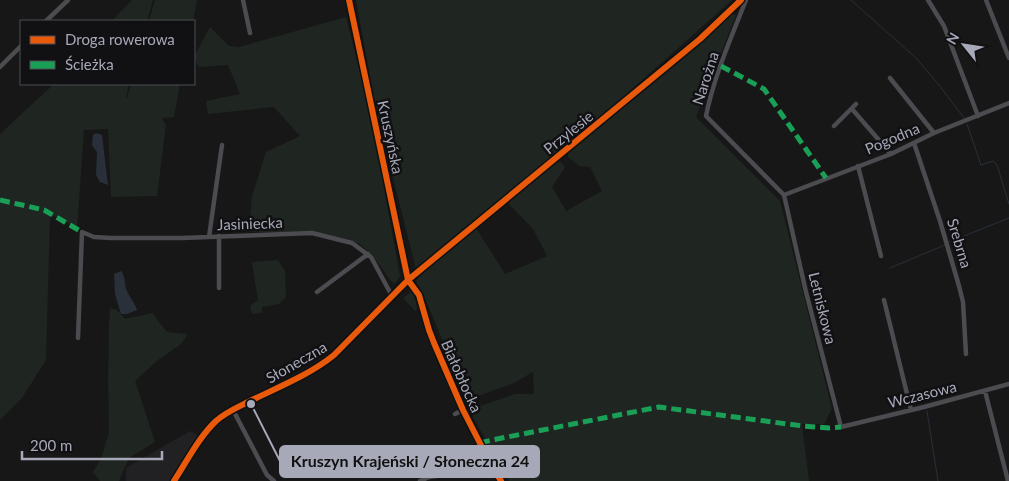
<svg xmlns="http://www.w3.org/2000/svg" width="1009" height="481" font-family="Lato,sans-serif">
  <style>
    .built { fill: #212123 }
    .green { fill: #1f2621 }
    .water { fill: #29303a }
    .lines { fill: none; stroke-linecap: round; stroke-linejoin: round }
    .stream { stroke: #29303a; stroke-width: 1 }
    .minor { stroke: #4b4b50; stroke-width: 4.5 }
    .quiet { stroke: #1a9f57; stroke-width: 5; stroke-dasharray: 10 5; stroke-linecap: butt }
    .cycleway-casing { stroke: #111113; stroke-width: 9 }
    .cycleway { stroke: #e8590c; stroke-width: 6 }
    .labels { text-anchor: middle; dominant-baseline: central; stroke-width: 5; stroke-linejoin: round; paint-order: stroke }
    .street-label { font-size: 15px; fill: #a7a9b9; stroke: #111113 }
    .leader { fill: none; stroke: #a7a9b9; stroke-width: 2 }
    .callout-dot { fill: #a7a9b9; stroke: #111113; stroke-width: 2 }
    .callout { fill: #a7a9b9; stroke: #a7a9b9; stroke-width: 2 }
    .callout-label { font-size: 16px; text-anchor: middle; font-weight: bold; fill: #111 }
  </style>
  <rect width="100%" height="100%" fill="#171717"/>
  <path class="built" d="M190 431 198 435 171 481H126V468Z"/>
  <path class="green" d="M132 0H153L147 21H112Z
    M155 0H196L197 1 193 21H149Z
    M356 0H732L585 131 587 134 732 14 736 15 696 117 780 201 832 409 824 424H802L809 481H509L469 410 515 394H534L533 372 514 383 467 400 422 291 416 282 422 272 476 228 505 274 547 256 533 229 508 203 551 166 560 161 565 167 552 187 566 211 602 191 590 167 579 166 568 157V151L586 135 584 132 416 269 377 114 371 117 400 276 395 284 391 281 373 256 360 244 312 232H249L252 196 266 152 300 136 274 107 208 114 206 101 240 94 228 65 199 67 194 57 210 27 229 46 239 47 346 17 371 116 377 113Z
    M54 84H129L126 97 127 98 131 84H180L174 117 162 118 166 125 157 196 111 197 108 129 84 130 77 228 50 214 46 360 22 398 0 420V134Z
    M278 260 285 271 286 297 279 304 262 307V313L252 314 250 306 258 300 252 262Z
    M408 289C415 294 416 301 417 309L415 311 403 298 410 293Z
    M110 308 117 310 125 319 153 313 159 322 167 332 188 334 181 344 158 360 135 381 155 442 129 458 119 481H100L93 472 101 459 109 432 108 380 109 325Z"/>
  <path class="water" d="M96 133 102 135 108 185 100 182 96 175 97 152 92 145 93 135Z
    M121 271C126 277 124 284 127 291 130 298 135 303 137 310L127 314H121L115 294 114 274Z"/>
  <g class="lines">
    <path class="stream" d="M851 0 916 58 939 85 964 118
      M967 124 981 165 993 161 997 165 1009 204
      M949 242 1009 218
      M890 268 945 245
      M927 411 938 481"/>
    <path class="minor" d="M243 0 250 33
      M349 0 408 280 419 295 429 330 434 343 463 410 486 455 501 481
      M746 0C731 38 714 76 706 116L784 195
      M928 0 944 26 978 116
      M986 0 1009 58
      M46 21 68 0
      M0 67 21 46
      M890 78 934 133
      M852 109 891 154
      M834 126 856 104
      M914 143 940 221 959 286 963 302 966 354
      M858 166 881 256
      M784 195 806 292 841 427 924 407 1009 384
      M784 195 891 154 934 133 1009 103
      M219 236V288
      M209 237 222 145
      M317 292 368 254
      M884 300 911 410
      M78 338 82 232 94 237 111 238H182L312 233 352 243 371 257 392 296
      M985 391 1008 481
      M233 410 267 475 274 481
      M455 414 463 410
      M174 481C187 461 199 437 216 421 225 413 236 408 246 403 276 388 308 376 334 355L408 280 700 39 741 0
      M420 481 429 477 443 475"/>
    <path class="quiet" d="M721 66 764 89 826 178
      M0 200 44 210 82 232
      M480 443 492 440 659 407 803 426 829 428 841 427"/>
    <defs>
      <path id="cycleway" d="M349 0 408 280 419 295 429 330 434 343 463 410 486 455 501 481
        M174 481C187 461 199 437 216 421 225 413 236 408 246 403 276 388 308 376 334 355L408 280 700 39 741 0"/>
    </defs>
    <use href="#cycleway" class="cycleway-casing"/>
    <use href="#cycleway" class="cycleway"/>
  </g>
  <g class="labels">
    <g class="street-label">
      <text transform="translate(705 78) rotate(-72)">Narożna</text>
      <text transform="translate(568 132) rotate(-39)">Przylesie</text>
      <text transform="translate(391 137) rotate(78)">Kruszyńska</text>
      <text transform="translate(892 138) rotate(-23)">Pogodna</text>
      <text transform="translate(250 223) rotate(-2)">Jasiniecka</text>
      <text transform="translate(960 243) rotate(73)">Srebrna</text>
      <text transform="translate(823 308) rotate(76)">Letniskowa</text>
      <text transform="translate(296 362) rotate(-30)">Słoneczna</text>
      <text transform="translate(462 376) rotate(66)">Białobłocka</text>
      <text transform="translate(922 394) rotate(-14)">Wczasowa</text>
    </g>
  </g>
  <path class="leader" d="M251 404L280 461"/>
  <circle class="callout-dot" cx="251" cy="404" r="5"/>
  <rect class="callout" x="280" y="446" width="259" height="31" rx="5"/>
  <g class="callout-label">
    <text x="410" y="467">Kruszyn Krajeński / Słoneczna 24</text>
  </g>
  <rect x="20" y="20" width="175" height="65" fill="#111113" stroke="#4d4e55"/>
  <rect x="30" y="36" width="25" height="8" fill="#e8590c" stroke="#4d4e55"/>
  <text x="65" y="45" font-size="15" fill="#a7a9b9">Droga rowerowa</text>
  <rect x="30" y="61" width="25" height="8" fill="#1a9f57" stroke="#4d4e55"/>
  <text x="65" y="70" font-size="15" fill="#a7a9b9">Ścieżka</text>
  <g transform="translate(964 45) rotate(300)" stroke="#111113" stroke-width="4" paint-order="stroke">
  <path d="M0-4L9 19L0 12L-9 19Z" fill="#a7a9b9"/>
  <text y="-8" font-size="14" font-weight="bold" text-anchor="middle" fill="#a7a9b9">N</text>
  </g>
  <path d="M22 451v8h140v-8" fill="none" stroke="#a7a9b9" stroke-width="2.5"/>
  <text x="30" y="451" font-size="15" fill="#a7a9b9" stroke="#111113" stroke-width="4" paint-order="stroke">200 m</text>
</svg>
